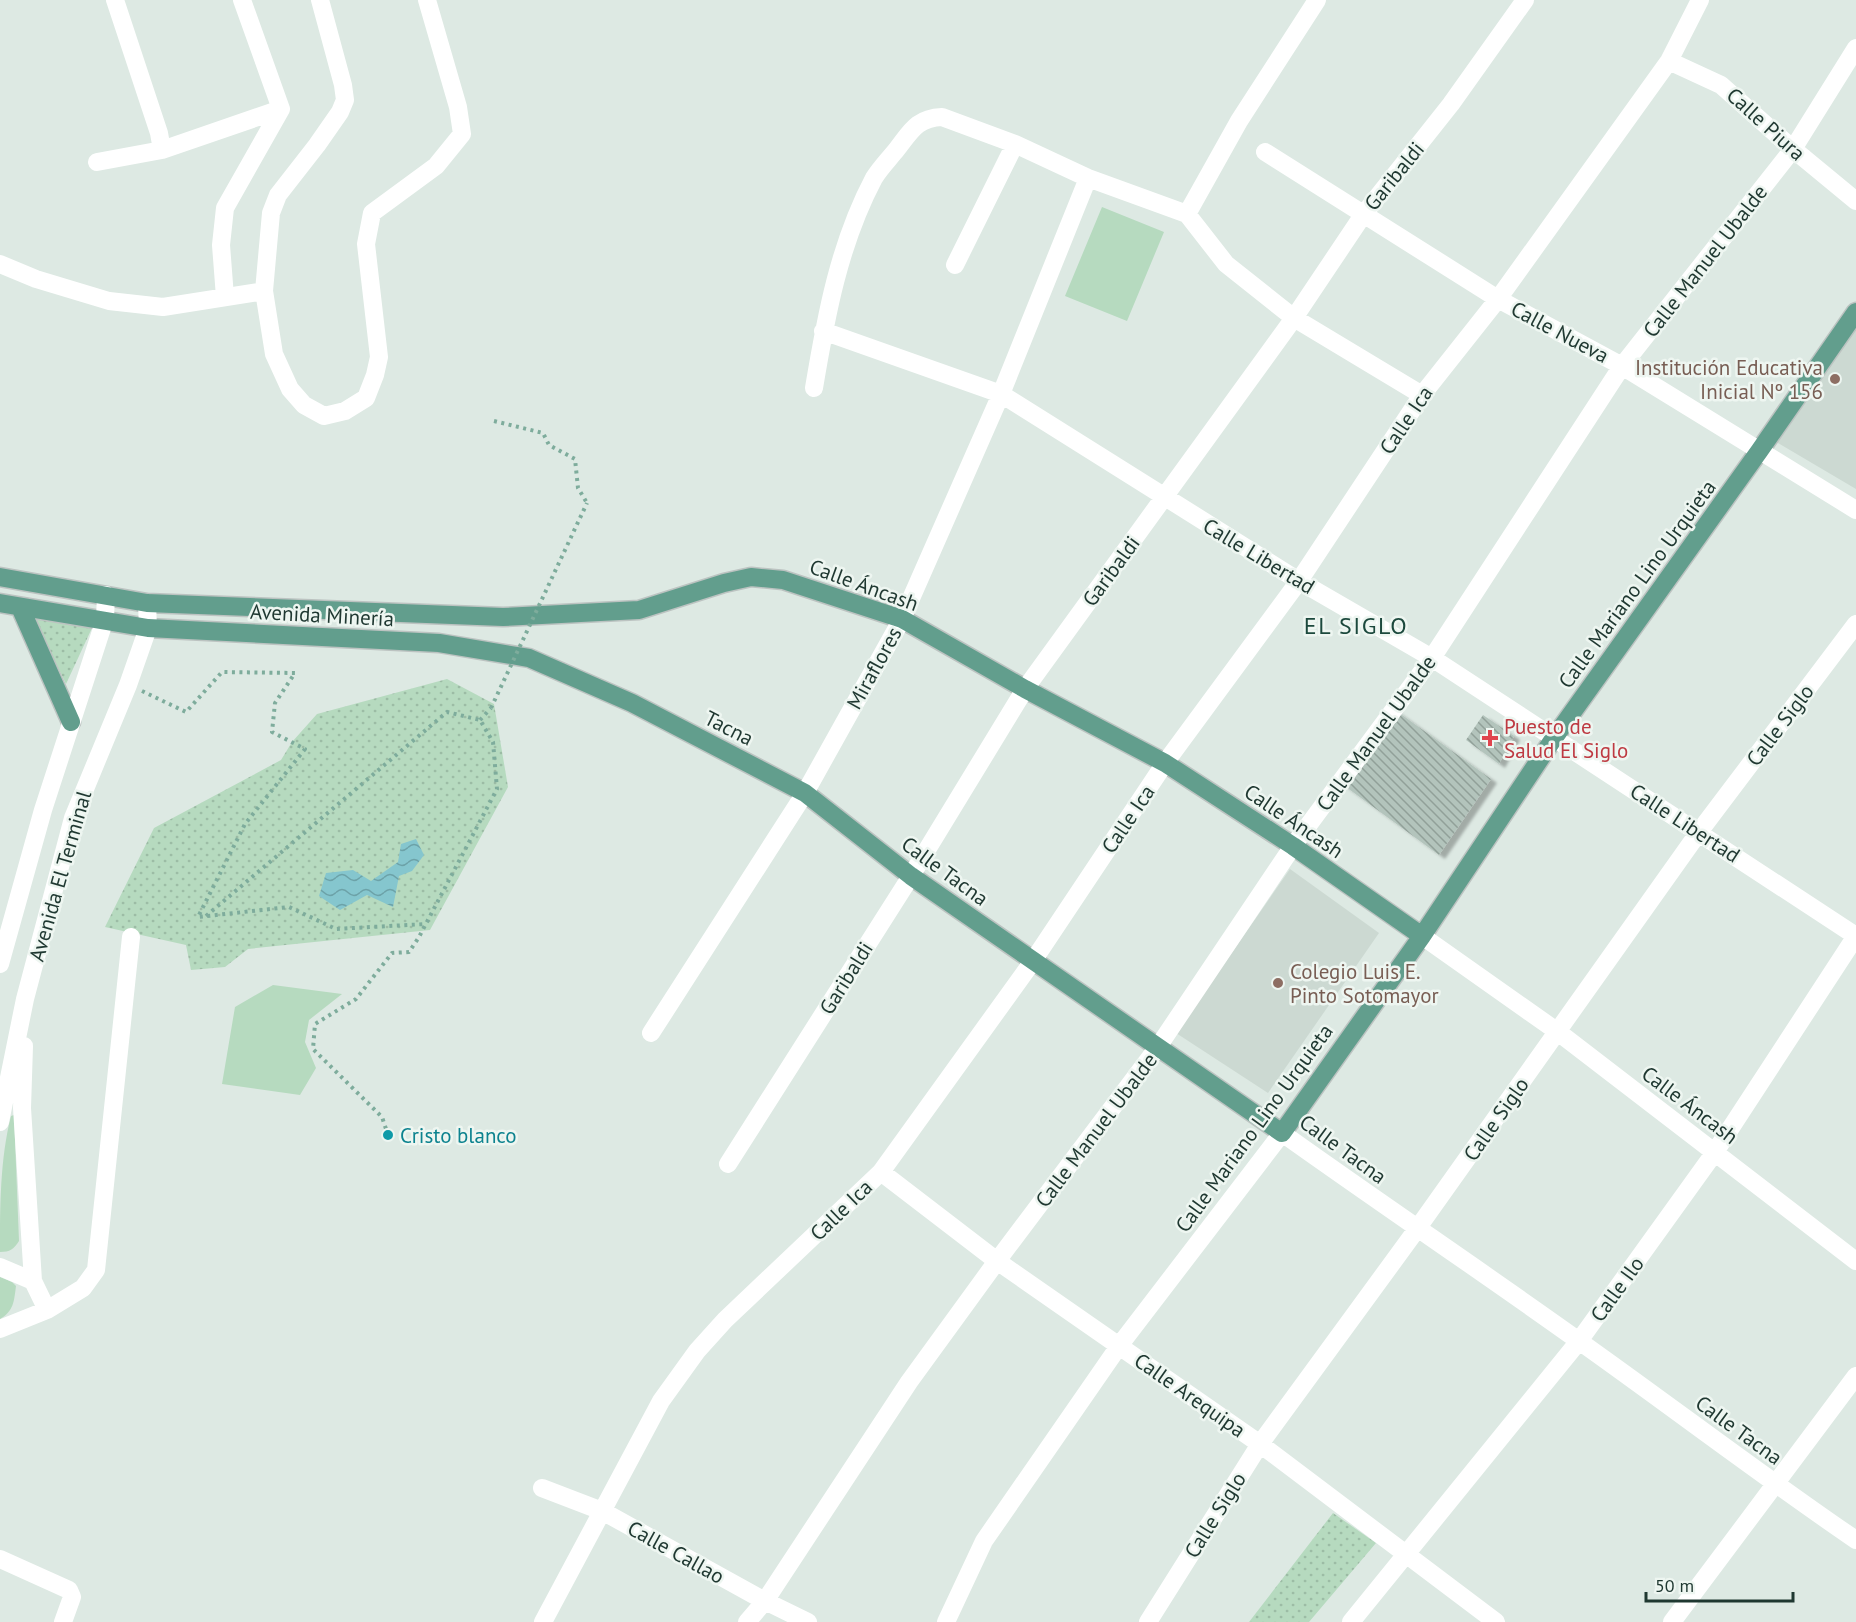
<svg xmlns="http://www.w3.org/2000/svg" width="1856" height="1622" font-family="'PT Sans',sans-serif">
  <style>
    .built { fill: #ccd9d2 }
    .park { fill: url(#park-dots) }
    .garden { fill: #b6dabf }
    .water { fill: url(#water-waves) }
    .building { fill: url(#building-back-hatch); filter: url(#shadow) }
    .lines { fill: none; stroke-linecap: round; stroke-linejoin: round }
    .major-casing { stroke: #bcc3c1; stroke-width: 21 }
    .path { stroke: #7eac9c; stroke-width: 4; stroke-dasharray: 3 4.5; stroke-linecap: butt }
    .minor { stroke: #fff; stroke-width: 18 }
    .major { stroke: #629e8d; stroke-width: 18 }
    .path-bridge { stroke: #7eac9c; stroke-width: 4; stroke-dasharray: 3 4.5; stroke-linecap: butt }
    .education-dot { fill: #8d6e63; stroke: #eef6f1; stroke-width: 2 }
    .health-dot { fill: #e0444e; stroke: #eef6f1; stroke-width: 2 }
    .culture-dot { fill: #0f9aa8; stroke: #eef6f1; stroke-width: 2 }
    .labels { text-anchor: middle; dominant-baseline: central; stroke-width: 5; stroke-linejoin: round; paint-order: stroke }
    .street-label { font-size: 21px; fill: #1f3831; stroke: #eef6f1 }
    .education-label { font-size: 21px; fill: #785e54; stroke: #eef6f1; text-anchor: end }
    .health-label { font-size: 21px; fill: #be3a42; stroke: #eef6f1; text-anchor: start }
    .culture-label { font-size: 21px; fill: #0d838f; stroke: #eef6f1; text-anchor: start }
    .quarter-label { font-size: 24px; letter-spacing: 1.5px; fill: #1c493d; stroke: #eef6f1 }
  </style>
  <defs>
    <pattern id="park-dots" width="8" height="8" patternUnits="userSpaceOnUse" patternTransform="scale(1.5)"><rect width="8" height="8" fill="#b6dabf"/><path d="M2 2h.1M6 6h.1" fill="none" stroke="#9cbca5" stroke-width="1.8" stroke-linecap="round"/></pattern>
    <pattern id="water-waves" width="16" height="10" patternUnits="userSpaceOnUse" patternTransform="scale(1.5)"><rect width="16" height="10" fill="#85c6ce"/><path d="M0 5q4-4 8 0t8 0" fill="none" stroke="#6ca2a8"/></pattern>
    <pattern id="building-back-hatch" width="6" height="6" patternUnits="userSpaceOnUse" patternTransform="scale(1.5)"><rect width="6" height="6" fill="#b3c4bc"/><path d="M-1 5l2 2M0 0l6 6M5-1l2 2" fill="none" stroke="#91a099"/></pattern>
    <filter id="shadow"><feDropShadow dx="6" dy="4" stdDeviation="1.5" flood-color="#0004"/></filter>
  </defs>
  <rect width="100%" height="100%" fill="#dde9e3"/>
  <path class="built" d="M1856 318V489L1773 440Z
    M1290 869 1379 933 1268 1093 1176 1033Z"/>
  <path class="park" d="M34 619 92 628 66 684Z
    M447 679 494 704 508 787 430 930 248 949 225 967 191 970 186 945 105 927 154 828 281 760 292 742 317 714Z
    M1333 1513 1376 1543 1309 1622H1249Z"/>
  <path class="garden" d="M1102 207 1164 232 1127 321 1065 296Z
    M273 985 342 994 309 1020 305 1042 316 1068 300 1095 222 1084 235 1007Z
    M14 1115 19 1241C14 1249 10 1252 0 1252 0 1207 0 1159 11 1116Z
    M0 1277 12 1282 16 1286C14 1301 14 1311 0 1319Z"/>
  <path class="water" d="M416 839 424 855 412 871 399 876 393 907 367 895 340 910 319 896 326 873 353 870 371 881 398 862 401 844Z"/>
  <path class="building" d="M1395 710 1491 779 1439 855 1342 784Z
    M1483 715 1514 736 1499 764 1466 740Z"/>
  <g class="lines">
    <defs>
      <path id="major" d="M0 577 147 603 503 617 639 610 724 583 751 577 783 580 902 619 1025 689 1165 763 1293 846 1422 936
        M0 603 148 628 439 643 529 658 632 703 805 793 911 876 1282 1133 1422 936 1554 738 1760 450 1856 312
        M20 607 71 722"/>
    </defs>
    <use href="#major" class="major-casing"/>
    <path class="path" d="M494 421 543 433 549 445 575 459 578 488 587 503
      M142 691 186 712 222 672 295 673 275 703 272 732 305 749 245 824 198 917 289 907 336 929 426 924
      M480 720 491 708
      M206 916 447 712 480 720 493 742 497 789 419 937 409 952 392 953 356 999 315 1024 313 1049 382 1117 388 1135"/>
    <path class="minor" d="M115 0 159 133 162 150 281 109 242 0
      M320 0 343 85 345 100 340 112 317 145 278 195 271 213 264 291 274 354 290 389 304 405 324 416 345 411 366 398 375 375 379 357 366 244 372 213 436 166 462 134 458 107 427 0
      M1669 61 1721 85 1793 149 1856 201
      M1265 152 1498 299 1622 366 1856 510
      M97 162 162 150
      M1187 214 1239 121 1317 0
      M0 264 36 279 109 301 163 307 264 291
      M955 265 1015 144
      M225 297 221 245 225 208 281 109
      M823 331 1001 394 1299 581 1432 658 1856 936
      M814 388C826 316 839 244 874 178 880 168 889 159 897 149 911 131 917 118 942 117L1015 144 1088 178 1187 214 1226 264 1294 318 1422 395
      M1422 936 1558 1032 1856 1261
      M0 964 43 810 105 619 106 595
      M651 1033 805 793 902 619 1001 394 1088 178
      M24 1046 22 1108 33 1281
      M0 1122 25 999 73 818 128 685 148 628 147 603
      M728 1164 911 876 1025 689 1294 318 1363 215 1451 104 1525 0
      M881 1172 997 1261 1260 1444 1496 1622
      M0 1267 33 1281 47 1310
      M0 1329 47 1310 83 1288 96 1270 131 937
      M542 1488 602 1511 765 1601 808 1622
      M0 1559 69 1590 72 1597 63 1622
      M543 1622 661 1401 697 1351 725 1320 881 1172 1033 961 1165 763 1299 581 1422 395 1498 299 1669 61 1700 0
      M747 1622 765 1601 909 1382 997 1261 1158 1047 1293 846 1432 658 1622 366 1793 149 1856 48
      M946 1622 984 1541 1119 1346 1282 1133C1380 1203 1481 1271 1579 1341 1672 1407 1762 1476 1856 1540
      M1148 1622 1260 1444 1417 1229 1699 832 1856 624
      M1351 1622 1579 1341 1715 1152 1856 936
      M1672 1622 1856 1376"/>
    <use href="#major" class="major"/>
    <path class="path-bridge" d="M491 708 587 503"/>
  </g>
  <g class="education-dot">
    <circle cx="1835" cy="379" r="6"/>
    <circle cx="1278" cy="983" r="6"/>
  </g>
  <path class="health-dot" d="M1487 729h6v6h6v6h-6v6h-6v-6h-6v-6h6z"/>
  <circle class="culture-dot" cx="388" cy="1135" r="6"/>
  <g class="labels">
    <g class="street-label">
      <text transform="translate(1766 124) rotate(42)">Calle Piura</text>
      <text transform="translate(1394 176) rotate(-51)">Garibaldi</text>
      <text transform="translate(1705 261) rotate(-52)">Calle Manuel Ubalde</text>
      <text transform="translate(1560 332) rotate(28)">Calle Nueva</text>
      <text transform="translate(1406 420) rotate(-56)">Calle Ica</text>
      <text transform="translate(1259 556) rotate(31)">Calle Libertad</text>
      <text transform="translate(1111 571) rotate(-54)">Garibaldi</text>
      <text transform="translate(1637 584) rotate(-54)">Calle Mariano Lino Urquieta</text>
      <text transform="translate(864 585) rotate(20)">Calle Áncash</text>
      <text transform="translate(322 615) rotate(3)">Avenida Minería</text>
      <text transform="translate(874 668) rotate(-61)">Miraflores</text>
      <text transform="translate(1780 725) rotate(-53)">Calle Siglo</text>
      <text transform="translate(729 728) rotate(27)">Tacna</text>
      <text transform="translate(1376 733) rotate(-54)">Calle Manuel Ubalde</text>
      <text transform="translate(1128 819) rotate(-56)">Calle Ica</text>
      <text transform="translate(1294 821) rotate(34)">Calle Áncash</text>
      <text transform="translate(1685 823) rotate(33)">Calle Libertad</text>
      <text transform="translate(945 871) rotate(36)">Calle Tacna</text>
      <text transform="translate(60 876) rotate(-74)">Avenida El Terminal</text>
      <text transform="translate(846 978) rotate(-58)">Garibaldi</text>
      <text transform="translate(1690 1105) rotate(37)">Calle Áncash</text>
      <text transform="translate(1496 1119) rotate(-55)">Calle Siglo</text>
      <text transform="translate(1254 1128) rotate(-54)">Calle Mariano Lino Urquieta</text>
      <text transform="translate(1096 1130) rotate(-53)">Calle Manuel Ubalde</text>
      <text transform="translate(1343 1149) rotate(36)">Calle Tacna</text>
      <text transform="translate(841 1210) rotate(-44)">Calle Ica</text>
      <text transform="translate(1617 1289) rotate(-54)">Calle Ilo</text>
      <text transform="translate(1190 1395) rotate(35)">Calle Arequipa</text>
      <text transform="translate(1739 1430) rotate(36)">Calle Tacna</text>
      <text transform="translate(1215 1515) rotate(-58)">Calle Siglo</text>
      <text transform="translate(676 1552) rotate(29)">Calle Callao</text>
    </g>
    <g class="education-label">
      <text x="1823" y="367">Institución Educativa<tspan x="1823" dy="24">Inicial Nº 156</tspan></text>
      <text x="1290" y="971" text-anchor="start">Colegio Luis E.<tspan x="1290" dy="24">Pinto Sotomayor</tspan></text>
    </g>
    <g class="health-label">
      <text x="1504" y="726">Puesto de<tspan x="1504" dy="24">Salud El Siglo</tspan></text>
    </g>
    <g class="culture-label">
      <text x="400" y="1135">Cristo blanco</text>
    </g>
    <g class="quarter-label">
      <text x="1356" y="625">EL SIGLO</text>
    </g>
  </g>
  <path d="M1646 1592v9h147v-9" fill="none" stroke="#1f3831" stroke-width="3"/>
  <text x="1655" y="1592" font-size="18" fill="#1f3831" stroke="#eef6f1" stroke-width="4.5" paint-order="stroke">50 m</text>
</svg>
